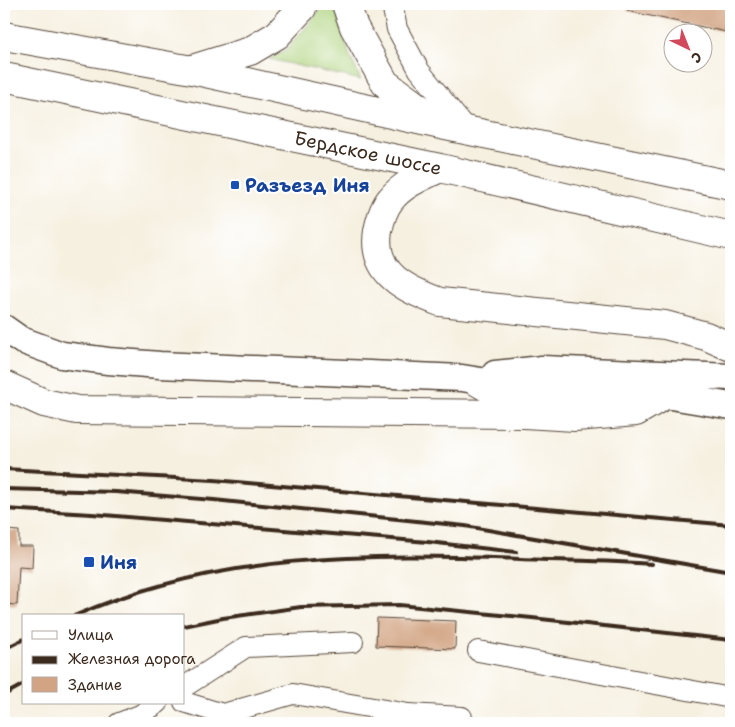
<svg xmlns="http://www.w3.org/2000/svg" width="735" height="727" font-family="'Shantell Sans',sans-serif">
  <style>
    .green { fill: #add27c; stroke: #747e4d }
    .building { fill: #d2a483 }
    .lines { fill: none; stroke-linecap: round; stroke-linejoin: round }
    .minor-casing { stroke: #57483b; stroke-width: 22 }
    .major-casing { stroke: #57483b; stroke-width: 29 }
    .highway-casing { stroke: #57483b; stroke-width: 30 }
    .minor { stroke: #fff; stroke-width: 20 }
    .major { stroke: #fff; stroke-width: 26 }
    .highway { stroke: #fff; stroke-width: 28 }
    .rail { stroke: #3b2a1e; stroke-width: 4 }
    .transit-dot { fill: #1a4fb4; stroke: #fff; stroke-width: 2 }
    .labels { text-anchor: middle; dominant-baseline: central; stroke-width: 4; stroke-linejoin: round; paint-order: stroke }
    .street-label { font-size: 19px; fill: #3b2a1e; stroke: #fff }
    .transit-label { font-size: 19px; font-weight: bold; fill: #164399; stroke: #fff; text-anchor: start }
  </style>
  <rect width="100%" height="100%" fill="#fff"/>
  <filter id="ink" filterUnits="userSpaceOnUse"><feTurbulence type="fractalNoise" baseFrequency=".02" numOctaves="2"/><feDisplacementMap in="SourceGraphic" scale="10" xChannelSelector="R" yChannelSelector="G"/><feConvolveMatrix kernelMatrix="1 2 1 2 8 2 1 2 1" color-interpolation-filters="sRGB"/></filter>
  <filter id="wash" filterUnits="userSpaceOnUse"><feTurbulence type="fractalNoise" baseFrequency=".0096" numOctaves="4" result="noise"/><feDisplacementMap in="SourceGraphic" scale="20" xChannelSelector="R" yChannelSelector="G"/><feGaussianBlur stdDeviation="1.12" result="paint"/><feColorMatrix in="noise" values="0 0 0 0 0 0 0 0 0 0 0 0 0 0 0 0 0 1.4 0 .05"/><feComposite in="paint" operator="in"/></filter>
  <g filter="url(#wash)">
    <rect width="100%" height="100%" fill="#f6f0e0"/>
    <path class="green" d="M324 4H334L349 54 361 80 269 59 285 51 310 23Z"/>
    <g id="blocks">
      <path class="building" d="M627 4H731V33L627 11Z
        M4 530 19 531V546H33L32 568 19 567 17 605 4 604Z
        M377 618 456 621 455 649 376 646Z"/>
    </g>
  </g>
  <g filter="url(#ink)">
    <use href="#blocks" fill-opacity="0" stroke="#57483b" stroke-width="1"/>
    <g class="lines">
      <defs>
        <path id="minor" d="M392 4 397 29 419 70 467 130
          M470 382 523 413
          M478 651 731 698
          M184 687 246 647 353 642
          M184 702 223 714 293 694 408 714 462 717
          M119 723 140 715 158 703"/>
        <path id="major" d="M4 328 21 340 62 355 108 361 160 365 462 378 542 391 665 395 731 406
          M495 374 542 369 731 377"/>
        <path id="highway" d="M346 4 354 27 385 83 434 119
          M4 36 192 70 441 125 731 185
          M192 69 250 51 277 35 302 8 303 4
          M4 77 440 168 731 236
          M440 168C423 176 403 184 391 199 384 207 380 221 378 231 371 274 407 290 440 302L665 325 706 336 731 347
          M4 385 44 403 77 410 524 414 575 417 636 412 665 395"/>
      </defs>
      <use href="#minor" class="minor-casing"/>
      <use href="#major" class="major-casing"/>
      <use href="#highway" class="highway-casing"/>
      <use href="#minor" class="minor"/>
      <use href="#major" class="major"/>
      <use href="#highway" class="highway"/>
      <path class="rail" d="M4 469 214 480 731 525
        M4 489 116 492 214 500 465 526 731 572
        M4 509 92 514 428 542 516 552
        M74 616C216 553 368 553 520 559 564 561 608 560 652 564
        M184 626 223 618 301 607 399 605 532 618 731 640
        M4 649 24 639
        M4 695 24 684"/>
    </g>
  </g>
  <g class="transit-dot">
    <rect x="230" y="180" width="10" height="10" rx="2.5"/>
    <rect x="83" y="556" width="12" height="12" rx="2.5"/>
  </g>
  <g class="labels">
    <g class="street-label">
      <text transform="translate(368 153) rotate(12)">Бердское шоссе</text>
    </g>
    <g class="transit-label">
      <text x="245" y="185">Разъезд Иня</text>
      <text x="100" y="562">Иня</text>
    </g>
  </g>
  <rect width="735" height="727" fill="none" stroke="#fff" stroke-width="20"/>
  <rect x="22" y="614" width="162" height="90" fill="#ffffff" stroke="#b1aaa5"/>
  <rect x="32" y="631" width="25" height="8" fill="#ffffff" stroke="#b1aaa5"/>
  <text x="68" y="640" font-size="15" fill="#3b2a1e">Улица</text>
  <rect x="32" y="656" width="25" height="8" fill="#3b2a1e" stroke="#b1aaa5"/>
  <text x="68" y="664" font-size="15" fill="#3b2a1e">Железная дорога</text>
  <rect x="32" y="677" width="25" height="15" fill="#d2a483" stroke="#b1aaa5"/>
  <text x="68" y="690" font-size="15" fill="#3b2a1e">Здание</text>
  <g transform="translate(688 48) rotate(137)"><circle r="24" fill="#ffffff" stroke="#b1aaa5"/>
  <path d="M0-4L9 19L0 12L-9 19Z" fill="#d1495b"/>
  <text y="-8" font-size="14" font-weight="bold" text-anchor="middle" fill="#3b2a1e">С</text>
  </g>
</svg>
